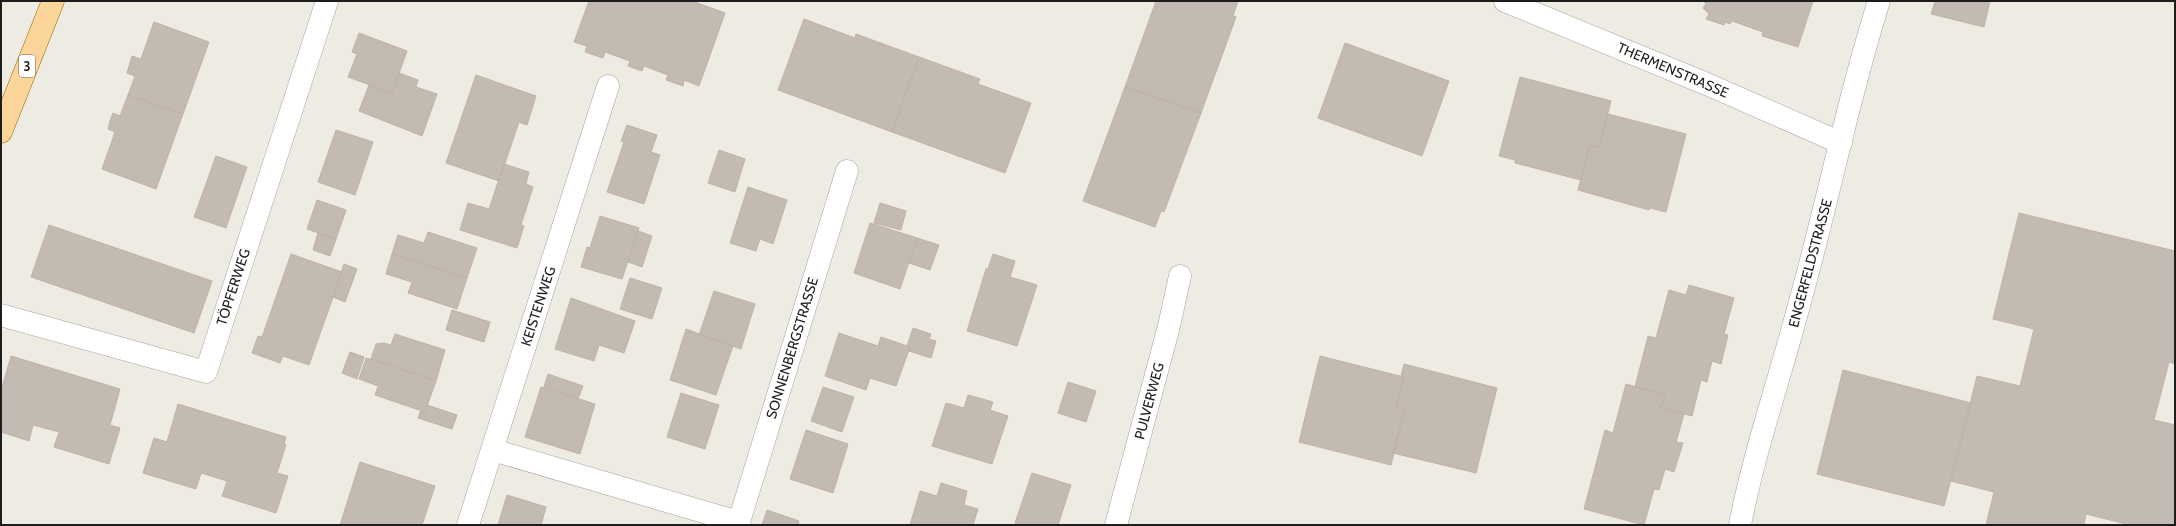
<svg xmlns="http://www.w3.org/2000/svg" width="2176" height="526" font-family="Cabin,sans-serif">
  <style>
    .building { fill: #c3bab2; stroke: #c0b2a5 }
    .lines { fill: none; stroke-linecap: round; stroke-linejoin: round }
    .street-casing { stroke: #a4a4a4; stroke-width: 23 }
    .primary-casing { stroke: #966a00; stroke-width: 23 }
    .street { stroke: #fff; stroke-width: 22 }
    .primary { stroke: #fcd59b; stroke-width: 22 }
    .labels { text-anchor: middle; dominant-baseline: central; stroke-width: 4; stroke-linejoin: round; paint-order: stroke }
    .shield { fill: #fff; stroke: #616161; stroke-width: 1 }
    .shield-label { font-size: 13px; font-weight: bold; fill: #1d1d1d }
    .street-label { font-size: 14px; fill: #1d1d1d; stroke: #fff }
  </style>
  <rect width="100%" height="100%" fill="#eeebe3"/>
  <path class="building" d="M589 1H692L725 13 699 86 684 80 683 86 666 80 668 75 644 66 642 71 628 66 630 61 605 52 603 58 585 52 587 46 574 42Z
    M1156 1H1238L1233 16 1236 17 1201 113 1125 87Z
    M1703 1H1813L1798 47 1762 36 1763 32 1732 21 1730 24 1725 22 1724 25 1706 19 1709 14 1703 8 1706 4Z
    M1935 1H1990L1984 27 1931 14Z
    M804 19 855 38 856 34 919 57 892 132 778 90Z
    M154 22 209 42 183 114 128 95 135 76 127 73 132 56 141 59Z
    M359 33 407 51 392 93 348 77 357 54 352 52Z
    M1345 43 1449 81 1422 156 1318 118Z
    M919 57 980 79 978 84 1031 103 1005 173 892 132Z
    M399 73 418 80 416 87 437 94 422 136 359 111 369 85 392 93Z
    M476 75 536 96 527 125 519 122 499 181 446 163Z
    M1520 77 1611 101 1599 147 1590 145 1581 180 1515 163V160L1499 156Z
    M1125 87 1201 113 1164 212 1161 211 1155 227 1083 201Z
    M128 95 183 114 156 189 102 169 115 132 108 129 110 121 113 113 120 116Z
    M1608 114 1686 134 1666 212 1650 208 1649 210 1578 190 1590 145 1599 147Z
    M627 125 657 135 651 152 660 155 644 204 607 192 624 142 621 141Z
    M336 130 373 142 355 195 318 182Z
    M719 150 745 159 735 192 708 183Z
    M216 156 247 167 226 228 194 217Z
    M504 164 529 172 526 184 533 187 521 225 524 226 517 248 460 230 468 203 489 209Z
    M748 187 787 200 773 244 760 239 756 251 730 243Z
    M317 200 346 210 336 239 307 229Z
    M880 203 906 211 901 230 874 223Z
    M2019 213 2175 251V364L2169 362 2154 420 2175 425V525H2130L2086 514 2084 525H1986L1994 492 1951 481 1977 376 2020 386 2034 329 1993 319Z
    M600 216 639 228 622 279 581 267 587 247 590 248Z
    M870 223 917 238 900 289 854 273Z
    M49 225 212 281 194 333 31 277Z
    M638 231 652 236 642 267 628 262Z
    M428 232 477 248 467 278 392 254 398 235 424 243Z
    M318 233 336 239 330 256 313 250Z
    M917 238 939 245 930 270 909 263Z
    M291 254 342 272 309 365 283 356 280 363 252 353 258 336 262 337Z
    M392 254 467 278 457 309 408 293 412 282 386 274Z
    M993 254 1015 261 1010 277 1037 285 1017 346 967 331 986 269H988Z
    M344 264 357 269 345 302 333 297Z
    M630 278 662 288 652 319 620 309Z
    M1689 285 1734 298 1724 334 1728 335 1721 364 1712 361 1707 382 1701 380 1692 416 1661 408 1665 395 1635 387 1648 336 1656 338 1669 290 1686 295Z
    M714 291 755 304 741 349 699 335Z
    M571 298 635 321 624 353 599 345 594 361 555 349Z
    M452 310 490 322 484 342 446 330Z
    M913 328 931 334 929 339 936 341 931 358 909 351 910 347 907 346Z
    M686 329 733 346 716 395 670 380Z
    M839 333 878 346 881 337 910 347 896 386 870 378 866 390 825 376Z
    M395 334 445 350 436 381 371 359 376 344 384 343 391 345Z
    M350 352 364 357 357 379 342 373Z
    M11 356 120 389 110 425 120 428 109 464 54 447 59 432 33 425 29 441 1 432V391Z
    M1320 356 1404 377 1396 407 1405 409 1391 465 1299 442Z
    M366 358 436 381 425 412 375 395 378 386 359 379Z
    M1404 364 1497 388 1476 473 1393 453 1405 409 1396 407 1404 377 1401 376Z
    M1843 370 1971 403 1944 506 1817 474Z
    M548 374 583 386 578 399 544 387Z
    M1068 382 1096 391 1086 422 1058 413Z
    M1626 384 1665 395 1661 408 1684 414 1676 442 1683 443 1674 472 1665 469 1659 490 1654 489 1644 525 1584 509 1605 430 1613 433Z
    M541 387 595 404 580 454 525 437Z
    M823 387 854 397 842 432 811 421Z
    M681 393 719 405 705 449 667 437Z
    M968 395 993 402 990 410 1008 416 992 464 932 446 946 403 964 408Z
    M178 404 286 437 284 444 286 445 277 473 288 476 276 513 222 496 227 481 201 473 196 489 143 473 154 438 167 442Z
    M427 405 457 415 452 429 418 418 421 410 425 412Z
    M806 430 848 444 833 493 790 479Z
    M360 462 435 486 422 525H340Z
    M1032 473 1071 485 1058 525H1021L1015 523Z
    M941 483 967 491 964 505 978 509 973 525H910L920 491 937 496Z
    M507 495 546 507 541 525H498Z
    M767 510 799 521 798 525H762Z"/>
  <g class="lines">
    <defs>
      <path id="street" d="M1505 1 1709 85 1841 143
        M1 315 206 372 327 1
        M493 450 738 522
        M468 525 608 86
        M738 525 847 171
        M1116 525 1169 326 1180 276
        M1740 525C1754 452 1779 381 1798 309 1827 206 1847 102 1879 1"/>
      <path id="primary" d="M1 132 53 1"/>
    </defs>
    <use href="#street" class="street-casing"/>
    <use href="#primary" class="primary-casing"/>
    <use href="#street" class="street"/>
    <use href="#primary" class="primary"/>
  </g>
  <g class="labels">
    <rect class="shield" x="19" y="55" width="16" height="22" rx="3"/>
    <g class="shield-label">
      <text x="27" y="66">3</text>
    </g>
    <g class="street-label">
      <text transform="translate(1673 70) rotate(23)">THERMENSTRASSE</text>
      <text transform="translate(1810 263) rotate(-75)">ENGERFELDSTRASSE</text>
      <text transform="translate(233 287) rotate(-72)">TÖPFERWEG</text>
      <text transform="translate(538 306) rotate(-72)">KEISTENWEG</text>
      <text transform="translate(792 348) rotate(-73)">SONNENBERGSTRASSE</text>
      <text transform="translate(1149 401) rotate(-75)">PULVERWEG</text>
    </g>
  </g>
  <rect width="2176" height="526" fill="none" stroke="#1d1d1d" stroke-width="4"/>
</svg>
